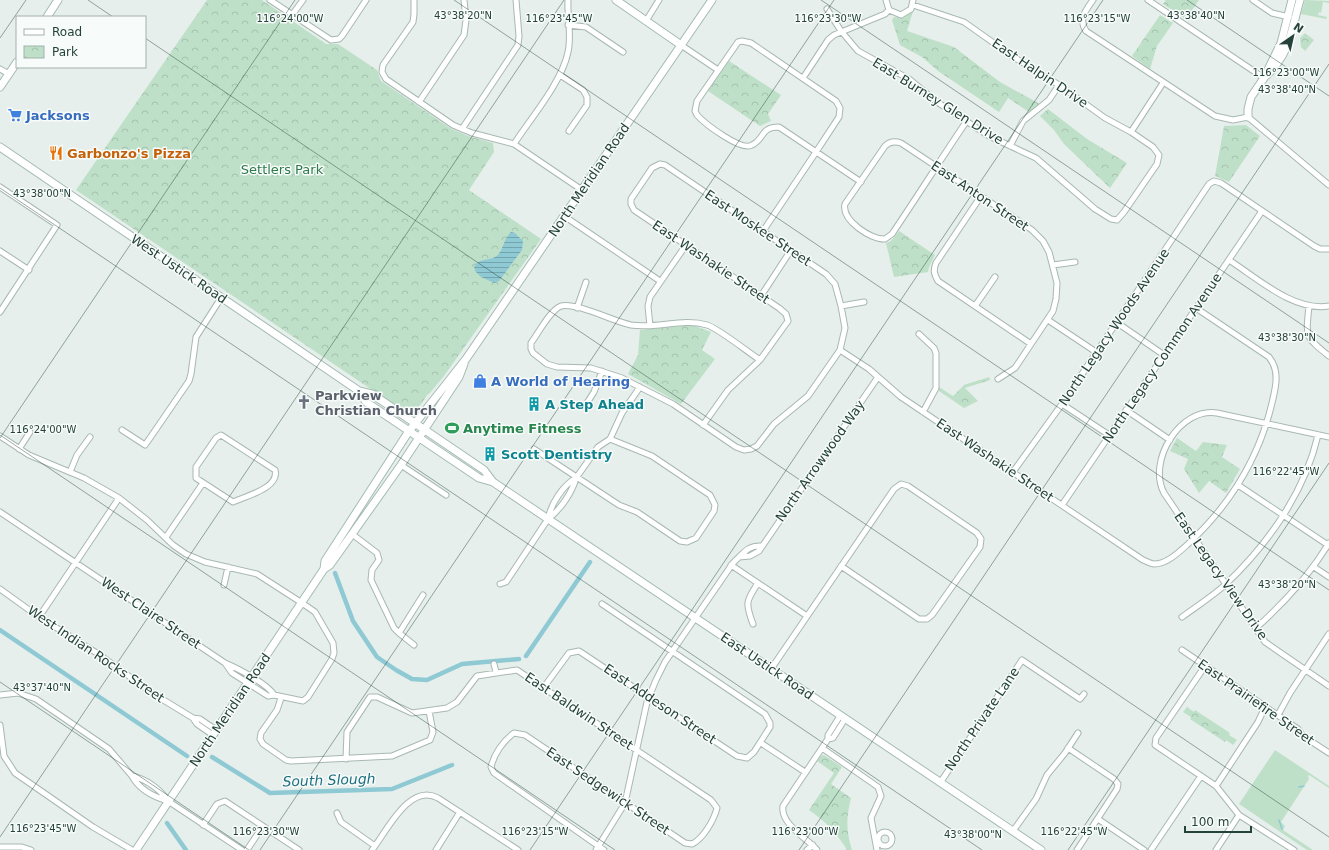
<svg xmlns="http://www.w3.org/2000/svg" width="1329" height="850" font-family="'DejaVu Sans',sans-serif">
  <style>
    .green { fill: #bfe0c8 }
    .park { fill: url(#park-crowns) }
    .water { fill: url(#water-rules) }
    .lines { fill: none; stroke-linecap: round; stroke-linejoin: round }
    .stream { stroke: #8ec9d4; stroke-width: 1.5 }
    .canal { stroke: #8ec9d4; stroke-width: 4.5 }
    .street-casing { stroke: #a8b8b2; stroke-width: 7 }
    .secondary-casing { stroke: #a4bbb3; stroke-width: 9 }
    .street { stroke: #fff; stroke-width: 5 }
    .secondary { stroke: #fff; stroke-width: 7 }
    .ticks { fill: none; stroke: #24423a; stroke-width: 1; stroke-opacity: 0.45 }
    .labels { text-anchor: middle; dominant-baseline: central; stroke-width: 3; stroke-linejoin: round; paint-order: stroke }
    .street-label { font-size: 13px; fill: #24423a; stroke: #f7fbf9 }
    .shop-label { font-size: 13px; font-weight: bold; fill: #366cbe; stroke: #f7fbf9; text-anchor: start }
    .food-label { font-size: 13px; font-weight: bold; fill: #c56008; stroke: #f7fbf9; text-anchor: start }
    .park-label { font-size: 13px; fill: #2d7a4b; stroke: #f7fbf9 }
    .worship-label { font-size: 13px; font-weight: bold; fill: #5b616d; stroke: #f7fbf9; text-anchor: start }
    .culture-label { font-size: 13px; font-weight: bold; fill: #0d838f; stroke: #f7fbf9; text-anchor: start }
    .leisure-label { font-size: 13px; font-weight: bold; fill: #27864d; stroke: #f7fbf9; text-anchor: start }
    .water-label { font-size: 14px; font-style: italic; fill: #1c6f80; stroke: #f7fbf9 }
    .ticks-label { font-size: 10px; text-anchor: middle; fill: #24423a; stroke: #f7fbf9; stroke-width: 3; stroke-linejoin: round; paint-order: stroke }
  </style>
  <defs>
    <pattern id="park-crowns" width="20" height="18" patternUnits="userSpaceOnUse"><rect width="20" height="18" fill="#bfe0c8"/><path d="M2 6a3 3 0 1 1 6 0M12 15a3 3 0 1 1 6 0" fill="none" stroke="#a4c1ad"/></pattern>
    <pattern id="water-rules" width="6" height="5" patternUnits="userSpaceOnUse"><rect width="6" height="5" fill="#8ec9d4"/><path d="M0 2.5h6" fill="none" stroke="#74a5ad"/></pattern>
  </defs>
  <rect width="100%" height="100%" fill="#e6efeb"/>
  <path class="green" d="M1305 0 1329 1V3L1323 2 1321 13 1319 12 1318 15 1327 17 1326 19 1301 14Z
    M1275 750 1329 786V788L1309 775 1308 776 1309 779 1281 822 1285 826 1283 830 1313 850H1307L1239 804Z"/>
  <path class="park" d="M207 0H262L326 44H338L377 70 381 81 450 128 468 136 493 143 494 152 469 190 541 239 444 376 429 394H428L416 411 408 413 384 398 76 190Z
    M1166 0H1199L1186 19 1163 4Z
    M913 11 907 31 954 47 1000 82 1040 104 1029 112 1008 98 999 112 938 71 922 57 900 45 892 20 894 17 903 18Z
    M1160 15 1173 23 1157 46 1150 69 1132 56Z
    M1305 33 1314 40 1305 51 1301 47 1300 38Z
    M729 61 781 95 768 114 771 121 760 126 708 91Z
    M1048 109 1087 139 1127 163 1110 188 1064 144 1054 130 1040 116Z
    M1246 125 1260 136 1229 182 1215 176 1224 126Z
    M899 231 935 255 929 267 928 272 894 277 886 243 891 241Z
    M683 326H695L711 332 702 350 715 359 681 404 628 374 638 355 640 330Z
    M989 377 990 380 965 388 978 401 964 408 939 391V387L953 396 964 385Z
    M1177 438 1196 451 1203 442 1227 445 1222 457 1240 469 1226 493 1209 481 1199 493 1184 469 1188 459 1170 451Z
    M1187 707 1194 712 1195 710 1230 733 1229 735 1237 740 1233 745 1226 740 1225 742 1190 719 1191 717 1183 712Z
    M824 755 842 767 831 784 851 798C846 818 846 831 852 850H847C837 833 825 821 809 810L834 773 817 761 821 756Z"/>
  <path class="water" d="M511 232 515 233 523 241 522 250 499 281 494 283 481 277 475 271 474 266C480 258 487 261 495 257 503 253 503 239 511 232Z"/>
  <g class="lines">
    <path class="stream" d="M1299 787 1304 786
      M1279 820 1282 829"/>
    <path class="canal" d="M335 573 353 621 377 657 396 670 412 679 427 680 462 664 519 659
      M0 630 187 756
      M526 656 590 562
      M212 757 270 793 392 789 452 765
      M167 823 186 850"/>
    <defs>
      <path id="street" d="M270 0 331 40 339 39 342 36 366 0
        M414 0V14L413 22 383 65 382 72 386 79 453 125 472 133 514 144 582 190
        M886 0 889 10 901 15 911 9 913 0
        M1093 0C1086 10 1078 19 1086 31L1215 116 1233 120 1248 117 1329 185
        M1148 0 1264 78
        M1253 0 1272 13 1289 17
        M827 9 841 31 858 51 909 79 937 102 989 136 1036 158 1095 209 1111 219 1117 220 1124 212 1157 164 1159 155 1153 147 1131 132 1105 118 1059 85 1015 58 964 22 913 5
        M292 15 303 0
        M646 21 659 0
        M568 25 586 27 623 52
        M681 45 718 70
        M0 69 9 74
        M560 75 583 90 587 97V105L569 131
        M803 78 828 40 834 35 885 14 889 10
        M419 102 464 35 466 20 464 0
        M966 122C941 159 917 197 892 234L885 239C871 240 841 220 845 204L885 146C890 141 895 141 901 143L1032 230 1043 241 1049 252 1057 283 1056 299 1053 311 1015 368 998 379
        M462 129 518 45 519 36 516 0
        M1131 132 1163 83
        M514 144C531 118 562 82 568 52 572 35 567 17 568 0
        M1010 146 1023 121 1049 100 1059 85
        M0 187 57 225 0 312
        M981 196 936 263C933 270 934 274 938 281L1031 344
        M564 216 660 281
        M763 231 816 152 839 117 840 108 836 101 751 43 742 41 738 42 697 101 695 111 697 115C705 124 742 152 752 145 765 139 760 127 779 127L861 182
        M0 251 29 270
        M1229 260C1257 278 1294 312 1329 306
        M1053 265 1075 262
        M761 296 791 250
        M841 306 864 302
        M975 306 995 277
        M1309 306C1306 337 1304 336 1329 356
        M577 308 586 282
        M1048 320 1096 352
        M1116 322 1164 355
        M650 326 648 306 650 297 686 245
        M919 334 934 348 936 353V388L923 412
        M840 350 869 369 901 397 1143 560C1146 561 1151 564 1154 564 1167 564 1179 552 1188 544 1229 506 1259 458 1272 403 1276 386 1280 371 1269 357L1196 308
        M1062 404 1109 435
        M585 406 594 392 602 371
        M1126 410 1170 440
        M703 425 728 390 760 360 788 321 786 314 779 308 634 210 631 204V199L652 168 660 164 665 165 826 274 835 284 841 306 845 328 840 350 808 396 774 424 757 446 751 449 744 450 736 447 673 404 622 378 591 368 557 367 547 364 533 353 531 349V343C538 334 550 310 561 306 576 302 615 322 631 325 657 329 682 318 707 325 718 328 749 353 760 360
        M122 430 145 445 150 438 189 381 191 374 196 337 221 298
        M221 435 275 470C280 488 246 496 233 502L196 478V467L216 438Z
        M0 436 29 455 84 478 119 498 147 520 173 545 186 554 205 562 257 574 302 603 315 612 333 643 334 653 332 659 308 697 303 701 274 695
        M1329 437 1217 413C1180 407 1147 461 1164 493L1265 642 1329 686
        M19 449 30 432
        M534 449 619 505 637 512 680 541 687 542 696 538 714 511 715 505 710 495 652 456 610 439
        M401 465 446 495
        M70 472 77 455 90 437
        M1013 472 1062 404 1209 184 1214 181 1221 183 1314 246 1320 249H1329
        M576 478 598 447 610 439 622 413 640 387
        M1238 485 1328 545
        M1062 505 1262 211
        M0 512 225 663
        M352 534 377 553 379 560 372 570 371 580 394 628 399 633 414 645
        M166 537 203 483
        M762 546C751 545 746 550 739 557L750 556 759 551 878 377
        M731 565 807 616
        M1314 567 1329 577
        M500 584 506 582 548 519C560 510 572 493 576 478 563 485 551 504 548 519
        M224 585 228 567
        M0 589 39 617 100 655 152 693 193 718
        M39 617 119 498
        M1182 617C1197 606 1213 596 1226 584 1268 544 1305 492 1318 435
        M753 624C745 603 746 601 758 583
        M1256 628C1284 603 1309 576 1329 543
        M399 633 423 595
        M1182 650 1298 729 1303 736 1329 753
        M225 663C237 668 268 684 274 695L268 696 232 673Z
        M494 664 496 672
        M1205 666 1156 738 1155 745 1216 786 1239 815 1294 850
        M771 669 894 489 901 484 908 486 977 533 981 539 980 547 932 615 927 619H919L841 566
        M544 687 569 653 579 651 737 756 747 758 754 752 770 727V723L765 714 602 604
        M0 695 18 693 36 699 109 749 132 776
        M281 698 277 710 261 733 260 739 263 744 286 760 291 761 392 756 430 740 433 732 429 711
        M1278 715 1290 693 1329 634
        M840 716 828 735V739L833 738 845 719
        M0 725 4 756 15 773 93 827 132 850
        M213 735 197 724 193 718 200 719 216 730
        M761 743 805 772
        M822 748 878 787 881 796 871 818 877 850
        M1068 748 1114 779 1118 784 1117 789 1077 850
        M346 759 347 732 370 697H377L412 713 447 708 457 702 477 676 517 670 711 800 717 808C714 820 703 839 692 844L685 843 525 735 514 733C503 741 494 754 491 767L494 773 604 850
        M940 783 1022 660 1080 699 1084 694
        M1216 786 1258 722 1265 707
        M168 801C160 789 146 779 132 776 139 789 154 797 168 801L242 850
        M337 813 341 822 375 846
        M1098 819 1144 850
        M203 825 217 804 225 801 299 850
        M1013 831 1036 799 1047 775 1065 753 1078 733
        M878 839a7 7 0 1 1 14 0a7 7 0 1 1-14 0Z
        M0 847H22L31 850
        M247 850 263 826
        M372 850C386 833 409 782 438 798L518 850
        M436 850 460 812
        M596 850 625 803 647 702 656 680 665 662 733 563 739 557
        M807 850 813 845
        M817 850C807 838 780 824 783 806L828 739
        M1151 850 1201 776
        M1216 850 1239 815"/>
      <path id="secondary" d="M616 0 681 45
        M47 17 58 0
        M1267 75C1291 52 1291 30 1300 0
        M0 87 17 62
        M1248 117V109L1251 97 1264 78 1281 43 1292 0
        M0 147 359 391 372 394 484 470 493 482
        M359 391 366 402 479 478 493 482 1041 850
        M324 569 325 561 409 431 466 359 712 0
        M136 850 324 569 330 565 401 465 459 377 464 364"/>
    </defs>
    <use href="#street" class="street-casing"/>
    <use href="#secondary" class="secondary-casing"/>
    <use href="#street" class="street"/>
    <use href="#secondary" class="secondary"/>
  </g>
  <path class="ticks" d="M88 0 113 17M454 0 1329 590M821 0 1329 343M1187 0 1329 96M0 38 26 0M145 38 1329 837M0 188 982 850M0 435 615 850M0 438 295 0M0 682 249 850M0 837 564 0M260 850 834 0M530 850 1103 0M799 850 1329 64M1068 850 1329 463"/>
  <defs>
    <symbol id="supermarket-bare" viewBox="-9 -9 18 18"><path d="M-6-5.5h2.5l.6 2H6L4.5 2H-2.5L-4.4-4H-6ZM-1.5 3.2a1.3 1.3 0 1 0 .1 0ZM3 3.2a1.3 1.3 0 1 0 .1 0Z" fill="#3f7fe0" stroke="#f7fbf9" stroke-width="2.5" paint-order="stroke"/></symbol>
    <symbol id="restaurant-bare" viewBox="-9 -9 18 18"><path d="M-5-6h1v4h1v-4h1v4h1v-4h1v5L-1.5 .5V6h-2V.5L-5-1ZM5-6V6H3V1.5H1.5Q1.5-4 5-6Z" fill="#e8710a" stroke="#f7fbf9" stroke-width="2.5" paint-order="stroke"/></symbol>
    <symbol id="shop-bare" viewBox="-9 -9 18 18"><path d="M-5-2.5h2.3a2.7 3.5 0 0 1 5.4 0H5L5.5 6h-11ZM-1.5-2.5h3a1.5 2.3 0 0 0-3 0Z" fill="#3f7fe0" stroke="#f7fbf9" stroke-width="2.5" paint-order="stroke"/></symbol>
    <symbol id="church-bare" viewBox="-9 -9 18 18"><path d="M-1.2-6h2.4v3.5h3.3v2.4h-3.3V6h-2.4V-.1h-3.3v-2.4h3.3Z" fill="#6b7280" stroke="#f7fbf9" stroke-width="2.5" paint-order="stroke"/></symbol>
    <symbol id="building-bare" viewBox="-9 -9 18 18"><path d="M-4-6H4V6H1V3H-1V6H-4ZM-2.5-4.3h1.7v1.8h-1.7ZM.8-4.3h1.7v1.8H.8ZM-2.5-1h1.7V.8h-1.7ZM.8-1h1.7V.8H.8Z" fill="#0f9aa8" stroke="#f7fbf9" stroke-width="2.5" paint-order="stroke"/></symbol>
    <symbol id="stadium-bare" viewBox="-9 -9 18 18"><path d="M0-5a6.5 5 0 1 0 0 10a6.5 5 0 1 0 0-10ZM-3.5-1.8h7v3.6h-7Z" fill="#2e9e5b" stroke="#f7fbf9" stroke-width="2.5" paint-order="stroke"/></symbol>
  </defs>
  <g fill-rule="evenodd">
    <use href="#supermarket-bare" x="5" y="105" width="20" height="20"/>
    <use href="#restaurant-bare" x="46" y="143" width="20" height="20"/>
    <use href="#shop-bare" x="470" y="371" width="20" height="20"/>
    <use href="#church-bare" x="294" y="392" width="20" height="20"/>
    <use href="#building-bare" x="524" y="394" width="20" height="20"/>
    <use href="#stadium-bare" x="442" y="418" width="20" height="20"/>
    <use href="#building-bare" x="480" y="444" width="20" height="20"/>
  </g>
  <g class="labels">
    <g class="street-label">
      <text transform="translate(1040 73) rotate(34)">East Halpin Drive</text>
      <text transform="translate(938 101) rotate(32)">East Burney Glen Drive</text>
      <text transform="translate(589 180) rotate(-56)">North Meridian Road</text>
      <text transform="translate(980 196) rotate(34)">East Anton Street</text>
      <text transform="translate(758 228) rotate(34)">East Moskee Street</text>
      <text transform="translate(711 262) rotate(34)">East Washakie Street</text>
      <text transform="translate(179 269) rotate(34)">West Ustick Road</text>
      <text transform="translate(1114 327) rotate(-56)">North Legacy Woods Avenue</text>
      <text transform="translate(1162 358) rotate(-56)">North Legacy Common Avenue</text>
      <text transform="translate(995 460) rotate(34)">East Washakie Street</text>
      <text transform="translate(820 461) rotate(-55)">North Arrowwood Way</text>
      <text transform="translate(1221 576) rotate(55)">East Legacy View Drive</text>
      <text transform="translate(151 613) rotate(34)">West Claire Street</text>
      <text transform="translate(96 654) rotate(34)">West Indian Rocks Street</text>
      <text transform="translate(767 666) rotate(34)">East Ustick Road</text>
      <text transform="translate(1256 702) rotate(35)">East Prairiefire Street</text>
      <text transform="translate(660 704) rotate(34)">East Addeson Street</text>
      <text transform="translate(230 710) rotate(-56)">North Meridian Road</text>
      <text transform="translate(579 711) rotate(34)">East Baldwin Street</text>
      <text transform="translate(982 719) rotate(-56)">North Private Lane</text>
      <text transform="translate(608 791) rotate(34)">East Sedgewick Street</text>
    </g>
    <g class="shop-label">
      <text x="26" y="115">Jacksons</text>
      <text x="491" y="381">A World of Hearing</text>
    </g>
    <g class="food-label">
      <text x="67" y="153">Garbonzo's Pizza</text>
    </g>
    <g class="park-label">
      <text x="282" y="169">Settlers Park</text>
    </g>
    <g class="worship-label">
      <text x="315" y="395">Parkview<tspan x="315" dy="15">Christian Church</tspan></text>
    </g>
    <g class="culture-label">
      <text x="545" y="404">A Step Ahead</text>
      <text x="501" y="454">Scott Dentistry</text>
    </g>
    <g class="leisure-label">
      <text x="463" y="428">Anytime Fitness</text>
    </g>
    <g class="water-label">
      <text transform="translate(329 780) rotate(-2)">South Slough</text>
    </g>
  </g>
  <g class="ticks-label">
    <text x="463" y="19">43°38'20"N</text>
    <text x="1196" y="19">43°38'40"N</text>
    <text x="290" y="22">116°24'00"W</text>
    <text x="559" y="22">116°23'45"W</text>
    <text x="828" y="22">116°23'30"W</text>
    <text x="1097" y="22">116°23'15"W</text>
    <text x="1286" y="76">116°23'00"W</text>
    <text x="1287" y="93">43°38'40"N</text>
    <text x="42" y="197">43°38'00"N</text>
    <text x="1287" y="341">43°38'30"N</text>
    <text x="43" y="433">116°24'00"W</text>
    <text x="1286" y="475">116°22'45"W</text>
    <text x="1287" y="588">43°38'20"N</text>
    <text x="42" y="691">43°37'40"N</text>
    <text x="43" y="832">116°23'45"W</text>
    <text x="266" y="835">116°23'30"W</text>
    <text x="535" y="835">116°23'15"W</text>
    <text x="805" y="835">116°23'00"W</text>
    <text x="1074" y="835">116°22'45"W</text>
    <text x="973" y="838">43°38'00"N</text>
  </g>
  <rect x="16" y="16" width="130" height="52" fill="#f7fbf9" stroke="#a3b1ad"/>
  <rect x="24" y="29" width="20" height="6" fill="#ffffff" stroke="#a3b1ad"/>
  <text x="52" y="36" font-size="12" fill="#24423a">Road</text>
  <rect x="24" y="46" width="20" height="12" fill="url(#park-crowns)" stroke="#a3b1ad"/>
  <text x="52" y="56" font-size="12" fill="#24423a">Park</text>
  <g transform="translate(1293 36) rotate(34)" stroke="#f7fbf9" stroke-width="3" paint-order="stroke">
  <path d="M0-3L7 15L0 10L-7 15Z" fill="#24423a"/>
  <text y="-6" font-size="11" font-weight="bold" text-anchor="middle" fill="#24423a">N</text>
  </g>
  <path d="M1185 826v6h66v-6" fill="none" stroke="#24423a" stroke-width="2"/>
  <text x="1191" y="826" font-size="12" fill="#24423a" stroke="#f7fbf9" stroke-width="3" paint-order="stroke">100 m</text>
</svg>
